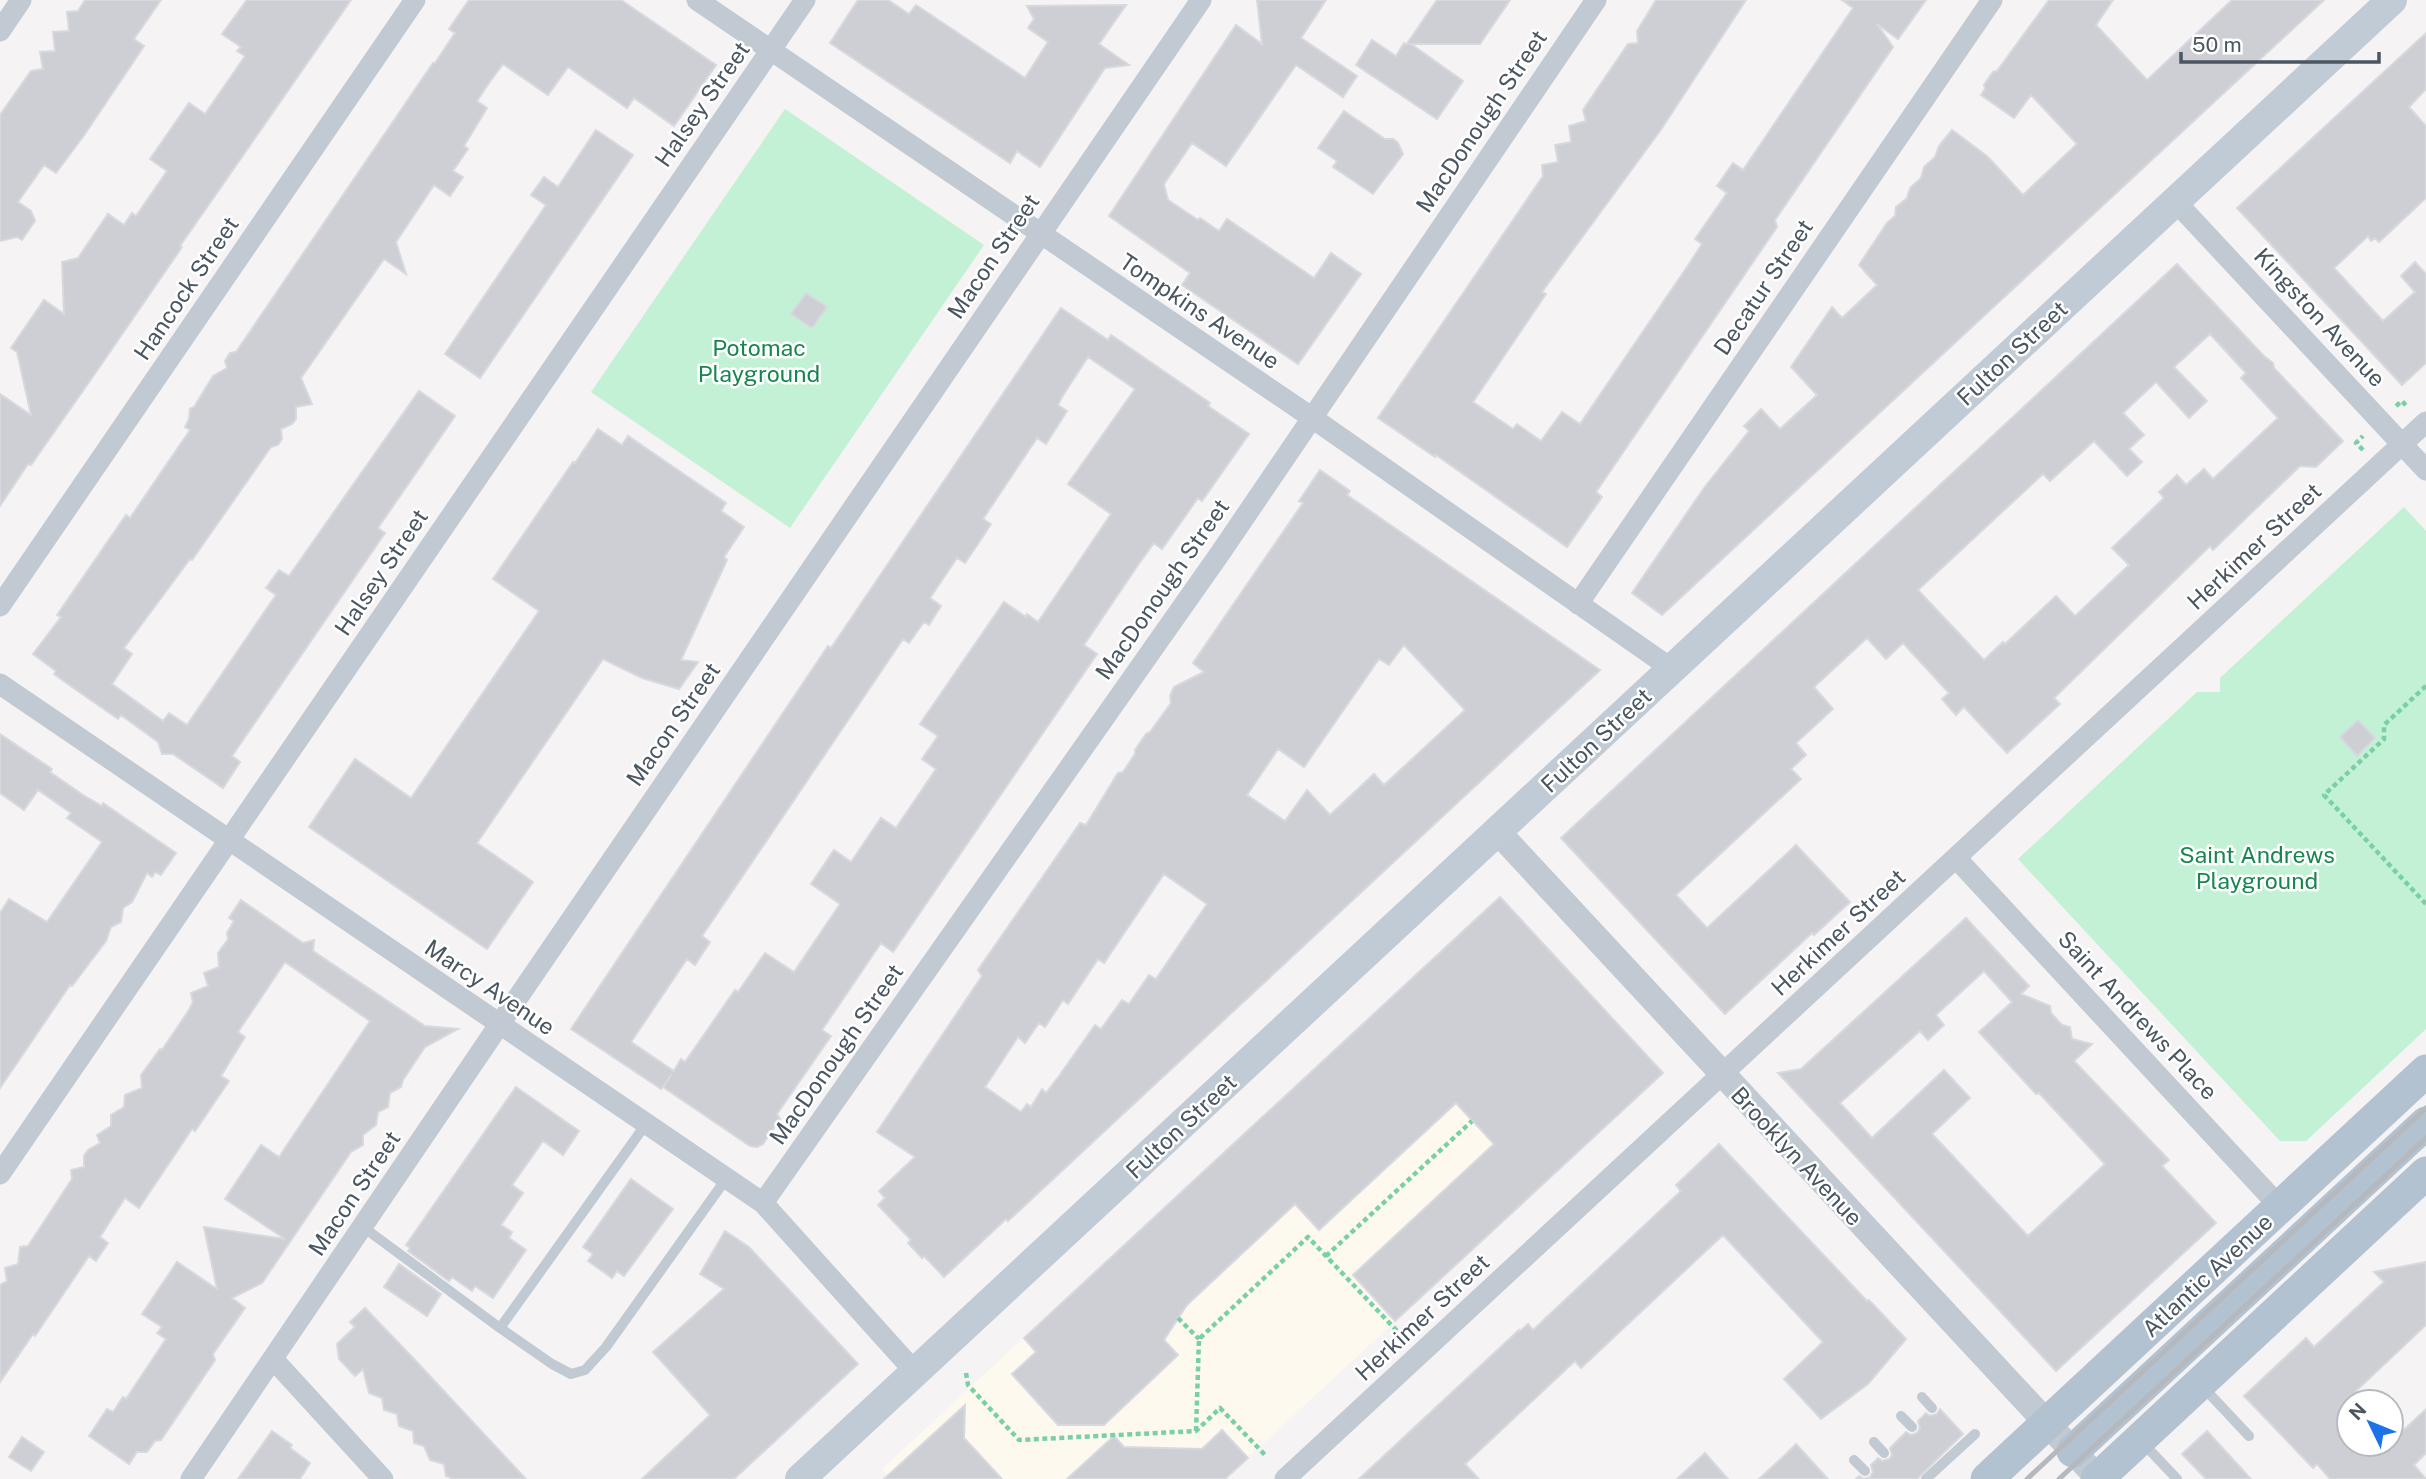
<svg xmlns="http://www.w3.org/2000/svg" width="2426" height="1479" font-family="'Public Sans',sans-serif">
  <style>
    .commercial { fill: #fdf9ef }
    .green { fill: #c3f1d5 }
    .building { fill: #cdcfd5; stroke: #d7d9de; stroke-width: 2; fill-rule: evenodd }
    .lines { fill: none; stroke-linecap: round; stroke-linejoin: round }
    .path { stroke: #7ad0a6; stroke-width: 4.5; stroke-dasharray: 5 3.5; stroke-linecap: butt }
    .service { stroke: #c1cad2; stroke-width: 10 }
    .minor { stroke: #c1cad2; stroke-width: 21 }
    .tertiary { stroke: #c1cad2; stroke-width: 26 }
    .secondary { stroke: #c1cbd6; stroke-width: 30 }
    .primary { stroke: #b3c2d1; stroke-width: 33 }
    .rail { stroke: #b5b8bd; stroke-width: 5 }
    .labels { text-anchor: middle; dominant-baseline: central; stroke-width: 5; stroke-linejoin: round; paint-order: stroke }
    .street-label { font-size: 23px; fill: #4a5661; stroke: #fff }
    .park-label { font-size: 23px; fill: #17864f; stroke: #fff }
  </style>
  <rect width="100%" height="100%" fill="#f5f3f3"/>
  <path class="commercial" d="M1500 897 1663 1073 1225 1479H891L882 1469Z"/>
  <path class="green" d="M785 109 984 245 790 528 591 392Z
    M2404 507 2426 531V1029L2306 1141H2280L2018 859 2197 692H2220V678Z"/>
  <path class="building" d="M85 0H161L134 39 144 46 83 137 56 173 44 165 18 202 31 211 35 221 22 240 17 237 0 241V115L31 71 43 69 40 52 55 51 53 32 69 31 67 12 78 11Z
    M247 0H351L180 246 182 247 101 365 31 465 28 464 0 506V394L31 415 17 352 11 348 44 300 64 314 62 262 78 258 108 214 124 225 132 213 136 216 167 171 150 159 189 103 205 114 232 75 245 56 237 51 241 47 222 34Z
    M469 0H621L716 65 674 126 634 98 627 108 568 67 548 95 503 64 489 83 477 101 487 108 464 146 468 149 453 171 463 177 450 196 434 185 396 242 406 274 384 259 301 378 312 404 296 407V419L292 424 281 429 282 439 278 445 271 447 192 560 190 559 124 648 132 654 112 684 163 721 169 713 187 725 276 595 266 588 279 570 289 576 419 391 455 416 378 528 385 533 232 756 240 762 223 788 173 754H162L158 742 121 715 118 719 72 687 54 674 56 671 33 654 61 617 57 615 126 515 130 518 190 430 185 427 189 419 190 409 194 407 213 376 227 368 225 361 230 353 236 352 433 63H435L455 33 449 29Z
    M858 0H888L909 14 916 5 1025 78 1048 42 1028 28 1034 19 1027 6 1126 5 1099 44 1129 65 1105 68 1040 167 1017 151 1010 163 830 43Z
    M1257 0H1326L1301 38 1357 76 1343 97 1296 65 1226 166 1192 143 1164 184 1168 200 1198 220 1200 218 1219 231 1227 219 1314 278 1331 253 1361 274 1298 364 1182 285 1190 273 1109 216 1236 25 1262 44Z
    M1437 0H1510L1480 44H1411L1463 81 1437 119 1356 65 1372 40 1396 56 1404 43 1406 45Z
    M1656 0H1746L1660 131 1542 292 1546 294 1473 402 1513 429 1517 424 1541 441 1562 412 1580 424 1689 264 1702 244 1695 239 1727 193 1717 186 1733 163 1743 170 1836 33 1853 8 1842 0H1926L1898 39 1877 24 1893 47 1775 220 1777 227 1596 492 1602 497 1567 547 1436 455 1435 457 1378 418 1543 176 1542 165 1558 162 1555 145 1571 142 1569 126 1586 121 1583 110 1587 104 1628 44 1638 43 1637 31Z
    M2049 0H2113L2096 25 2147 80 2232 0H2324L1662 615 1632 593 1704 488 1749 431 1744 426 1761 409 1780 429 1817 395 1791 367 1832 307 1842 318 1877 285 1859 265 1887 223 1895 216 1896 207 1907 198 1910 188 1921 178 1924 167 1935 157 1939 146 1952 130 1988 157 2023 195 2077 144 2031 95 2014 118 1981 95 1985 89 1984 85 1993 72 1997 71Z
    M2426 33V89L2409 107 2426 126V198L2379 242 2375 238 2371 241 2368 236 2334 268 2383 321 2415 292 2401 276 2415 262 2426 274V363L2402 385 2237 208Z
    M1344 111 1385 139H1393L1398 143 1403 154 1373 194 1333 167 1337 161 1318 148Z
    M596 130 633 155 480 378 445 354 546 205 531 195 544 177 558 187Z
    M2177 264 2264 356 2273 363 2274 368 2343 441 2316 467 2300 466 2213 550 2210 546 2054 698 2060 704 2007 753 1964 707 1956 715 1942 699 1949 693 1903 643 1886 659 1867 638 1814 687 1833 709 1796 743 1806 755 1791 769 1801 779 1676 895 1707 928 1796 845 1850 902 1814 935 1812 933 1725 1014 1561 838ZM2210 334 2246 373 2241 378 2278 418 2213 479 2204 469 2186 485 2177 475 2159 492 2164 498 2112 548 2129 565 2075 616 2056 596 2005 644 2003 642 1984 660 1918 590 2043 474 2050 481 2094 441 2127 476 2142 462 2129 449 2144 435 2123 413 2156 382 2189 418 2207 401 2174 367Z
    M806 293 827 307 812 328 791 314Z
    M1061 308 1108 340 1111 335 1210 403 1208 406 1249 434 1202 501 1198 498 1162 549 1154 543 1138 565 1084 645 1097 654 893 952 881 943 822 1030 831 1036 777 1114 780 1119 763 1144 757 1147 750 1146 663 1087 672 1074 661 1089 571 1029 828 646 831 648ZM1088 357 1135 389 1068 484 1111 514 1038 622 1027 614 1026 617 1004 602 920 724 938 736 922 759 936 769 896 828 881 818 851 862 834 850 811 884 840 904 794 972 765 953 738 992 735 990 685 1062 681 1059 674 1071 631 1042 687 959 695 965 710 942 702 936 903 639 909 643 924 622 929 625 941 606 930 598 957 558 965 563 978 544 991 524 983 519 1037 438 1046 444 1067 411 1058 405 1062 397Z
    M598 429 622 445 628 436 726 503 721 511 744 527 724 557 727 560 681 660 698 662 679 689 642 678 603 659 477 843 533 882 487 949 309 827 355 759 411 798 539 611 493 579 573 462 575 463Z
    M1320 470 1350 491 1347 495 1600 670 1008 1221 1006 1219 944 1277 924 1256 922 1258 908 1243 911 1240 878 1205 885 1198 879 1191 915 1157 877 1132 982 976 978 970 1080 823 1086 825 1118 773 1123 772 1135 754V750L1146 734 1150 732 1171 703 1170 696 1174 687 1204 672 1193 663 1303 503 1299 501ZM1404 645 1465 710 1384 785 1374 774 1330 815 1307 790 1285 821 1247 795 1278 749 1304 767 1379 659 1389 665ZM1164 874 1207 904 1156 979 1149 975 1129 1004 1122 1000 1101 1029 1095 1025 1059 1076 1046 1093 1042 1089 1031 1107 1027 1104 1021 1112 985 1087 1018 1037 1025 1043 1039 1023 1045 1027 1063 1000 1068 1004 1098 959 1104 963Z
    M2358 720 2375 738 2357 756 2340 737Z
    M0 734 52 769 50 772 83 795 102 806 103 803 176 853 161 875 155 872 152 877 147 873 132 902 123 908 121 922 111 927 106 941 72 986 70 985 0 1088V913L9 899 47 922 102 842 67 818 71 813 38 790 24 810 0 793Z
    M1500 897 1663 1073 1395 1321 1353 1275 1494 1144 1456 1103 1319 1230 1295 1204 1187 1305 1164 1340 1178 1355 1104 1425H1058L1012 1374 1036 1352 1024 1338Z
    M241 900 303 943 314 940 313 951 425 1026 458 1029 425 1047 403 1080 401 1087 390 1093 388 1107 378 1112 376 1125 363 1135V1145L351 1152 262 1283 232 1298 245 1308 213 1354 215 1360 161 1440 155 1441 147 1452H137L129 1464 89 1436 107 1409 113 1412 123 1397 126 1399 166 1339 157 1333 162 1327 142 1314 177 1262 217 1289 204 1227 285 1239 225 1199 261 1145 279 1157 370 1021 285 962 238 1032 245 1037 221 1076 229 1081 195 1131 192 1129 139 1208 125 1198 100 1237 108 1243 96 1261 89 1256 35 1336 33 1334 0 1382V1285L7 1281 5 1268 18 1264 20 1247 28 1246 72 1179 71 1170 84 1167V1156L88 1150 100 1143 97 1135 111 1126V1115L124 1107 125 1095 142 1088 141 1075 160 1049 162 1050 189 1010 193 1002 191 993 208 986 204 973 219 967 218 953 228 939 227 933 234 921 229 918Z
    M1966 918 2029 986 2021 994 2050 1006 2051 1013 2062 1025 2070 1027 2072 1039 2092 1044 2074 1061 2169 1160 2162 1166 2216 1223 2056 1371 1778 1073 1801 1069ZM1984 971 2012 1002 1979 1032 2036 1094 2039 1093 2105 1164 2028 1236 1932 1134 1970 1098 1944 1070 1872 1138 1840 1103 1920 1031 1928 1040 1944 1025 1936 1015Z
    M516 1087 579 1131 563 1155 543 1141 512 1185 523 1193 501 1225 512 1232 509 1238 526 1250 493 1298 475 1286 472 1291 452 1277 449 1281 408 1251 410 1248 406 1245Z
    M1719 1144 1867 1301 1869 1300 1906 1339 1868 1384 1821 1419 1784 1379 1823 1342 1723 1235 1581 1368 1575 1361 1465 1464 1479 1479H1359L1519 1330 1520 1331 1528 1324 1533 1330 1681 1191 1676 1185Z
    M631 1179 673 1209 624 1276 617 1271 612 1278 588 1261 593 1254 583 1247Z
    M725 1231 749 1247 858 1364 734 1479H642L710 1415 653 1352 724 1289 700 1274Z
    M2426 1262V1325L2356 1391 2366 1402H2349V1444H2391V1442L2426 1409V1453L2414 1465 2426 1479H2330L2317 1464 2313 1468 2244 1396 2306 1338 2314 1347 2384 1282 2374 1272Z
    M399 1264 441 1294 427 1316 384 1287Z
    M365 1308 415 1360 526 1479H454L446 1476 444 1464 430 1460 424 1446 414 1443 413 1431 399 1426 397 1414 384 1410 382 1398 369 1393 363 1369 355 1376 339 1359 337 1344 355 1327 350 1322Z
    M965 1405 964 1438 1002 1479H884Z
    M1940 1409 1963 1434 1917 1479H1856L1859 1476 1864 1479 1870 1477 1873 1472 1871 1465 1878 1458 1882 1461 1889 1459 1892 1455 1890 1448 1906 1432 1911 1435 1917 1433 1920 1428 1918 1421 1926 1413 1930 1416 1937 1414Z
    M1222 1430 1248 1458 1225 1479H1067L1114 1436 1124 1447 1202 1449Z
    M272 1431 292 1445 290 1448 310 1463 300 1479H238Z
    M2207 1431 2251 1479H2206L2182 1454Z
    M22 1437 44 1452 31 1471 9 1457Z
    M1796 1444 1828 1479H1759L1784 1456Z
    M1705 1453 1728 1479H1677Z"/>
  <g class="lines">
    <path class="path" d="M2396 406 2402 401 2408 408
      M2363 450 2356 443 2363 436
      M2426 686 2384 725V739L2324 795 2426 904
      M1326 1256 1472 1121
      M1178 1318 1199 1339
      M966 1373 968 1385 1019 1440 1196 1431 1220 1408 1267 1457
      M1196 1431 1199 1339 1308 1237 1398 1332"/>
    <path class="service" d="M363 1227 500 1328 552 1364 571 1374 585 1370 606 1347 726 1179
      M500 1328 646 1124
      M2202 1386 2249 1436
      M1922 1397 1932 1408
      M1901 1416 1912 1427
      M2141 1441 2177 1479
      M1874 1442 1884 1453
      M1854 1460 1865 1471
      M1926 1479 1975 1434"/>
    <path class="minor" d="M697 0 1311 417 1672 669
      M0 31 21 0
      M2175 201 2426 470
      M1578 604 1992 0
      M0 606 415 0
      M0 684 763 1203 916 1373
      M1956 858 2280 1207
      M0 1174 805 0
      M763 1203 1221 552 1596 0
      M273 1359 383 1479
      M191 1479 499 1025 1201 0
      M1285 1479 2426 422"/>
    <path class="tertiary" d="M1497 831 2098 1478"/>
    <path class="secondary" d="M800 1479 2392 0"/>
    <path class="primary" d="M2073 1451 2426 1123
      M1987 1479 2426 1071
      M2097 1479 2426 1173"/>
    <path class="rail" d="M2027 1479 2426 1108
      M2059 1479 2426 1138"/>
  </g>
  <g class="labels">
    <g class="street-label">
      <text transform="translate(702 104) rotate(-55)">Halsey Street</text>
      <text transform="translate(1481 121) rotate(-56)">MacDonough Street</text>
      <text transform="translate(993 256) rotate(-56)">Macon Street</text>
      <text transform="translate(1763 287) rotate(-56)">Decatur Street</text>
      <text transform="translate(186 288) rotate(-56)">Hancock Street</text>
      <text transform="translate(1200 311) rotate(34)">Tompkins Avenue</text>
      <text transform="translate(2320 317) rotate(47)">Kingston Avenue</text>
      <text transform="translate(2012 353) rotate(-43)">Fulton Street</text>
      <text transform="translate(2254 546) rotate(-43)">Herkimer Street</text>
      <text transform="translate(381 572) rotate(-56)">Halsey Street</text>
      <text transform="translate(1162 589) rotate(-55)">MacDonough Street</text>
      <text transform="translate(673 724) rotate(-55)">Macon Street</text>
      <text transform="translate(1596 740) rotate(-43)">Fulton Street</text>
      <text transform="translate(1838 932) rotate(-43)">Herkimer Street</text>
      <text transform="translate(490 987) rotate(34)">Marcy Avenue</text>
      <text transform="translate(2138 1015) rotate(47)">Saint Andrews Place</text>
      <text transform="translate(836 1054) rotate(-55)">MacDonough Street</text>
      <text transform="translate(1181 1126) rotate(-43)">Fulton Street</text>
      <text transform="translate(1797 1156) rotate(47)">Brooklyn Avenue</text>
      <text transform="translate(354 1193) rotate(-56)">Macon Street</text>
      <text transform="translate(2207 1275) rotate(-43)">Atlantic Avenue</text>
      <text transform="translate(1422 1317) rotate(-43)">Herkimer Street</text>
    </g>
    <g class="park-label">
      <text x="759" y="347">Potomac<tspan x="759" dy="26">Playground</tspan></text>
      <text x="2257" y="854">Saint Andrews<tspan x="2257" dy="26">Playground</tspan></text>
    </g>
  </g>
  <g transform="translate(2370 1423) rotate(313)"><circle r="33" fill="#ffffff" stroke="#b7bbc0" stroke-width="2"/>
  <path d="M0-5L12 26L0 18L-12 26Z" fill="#1a73e8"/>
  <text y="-10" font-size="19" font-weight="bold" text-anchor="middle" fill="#4a5661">N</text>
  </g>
  <path d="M2181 52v10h198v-10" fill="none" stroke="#4a5661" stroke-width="3.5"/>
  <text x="2192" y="52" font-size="21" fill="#4a5661" stroke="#ffffff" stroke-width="5" paint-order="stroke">50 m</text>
</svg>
